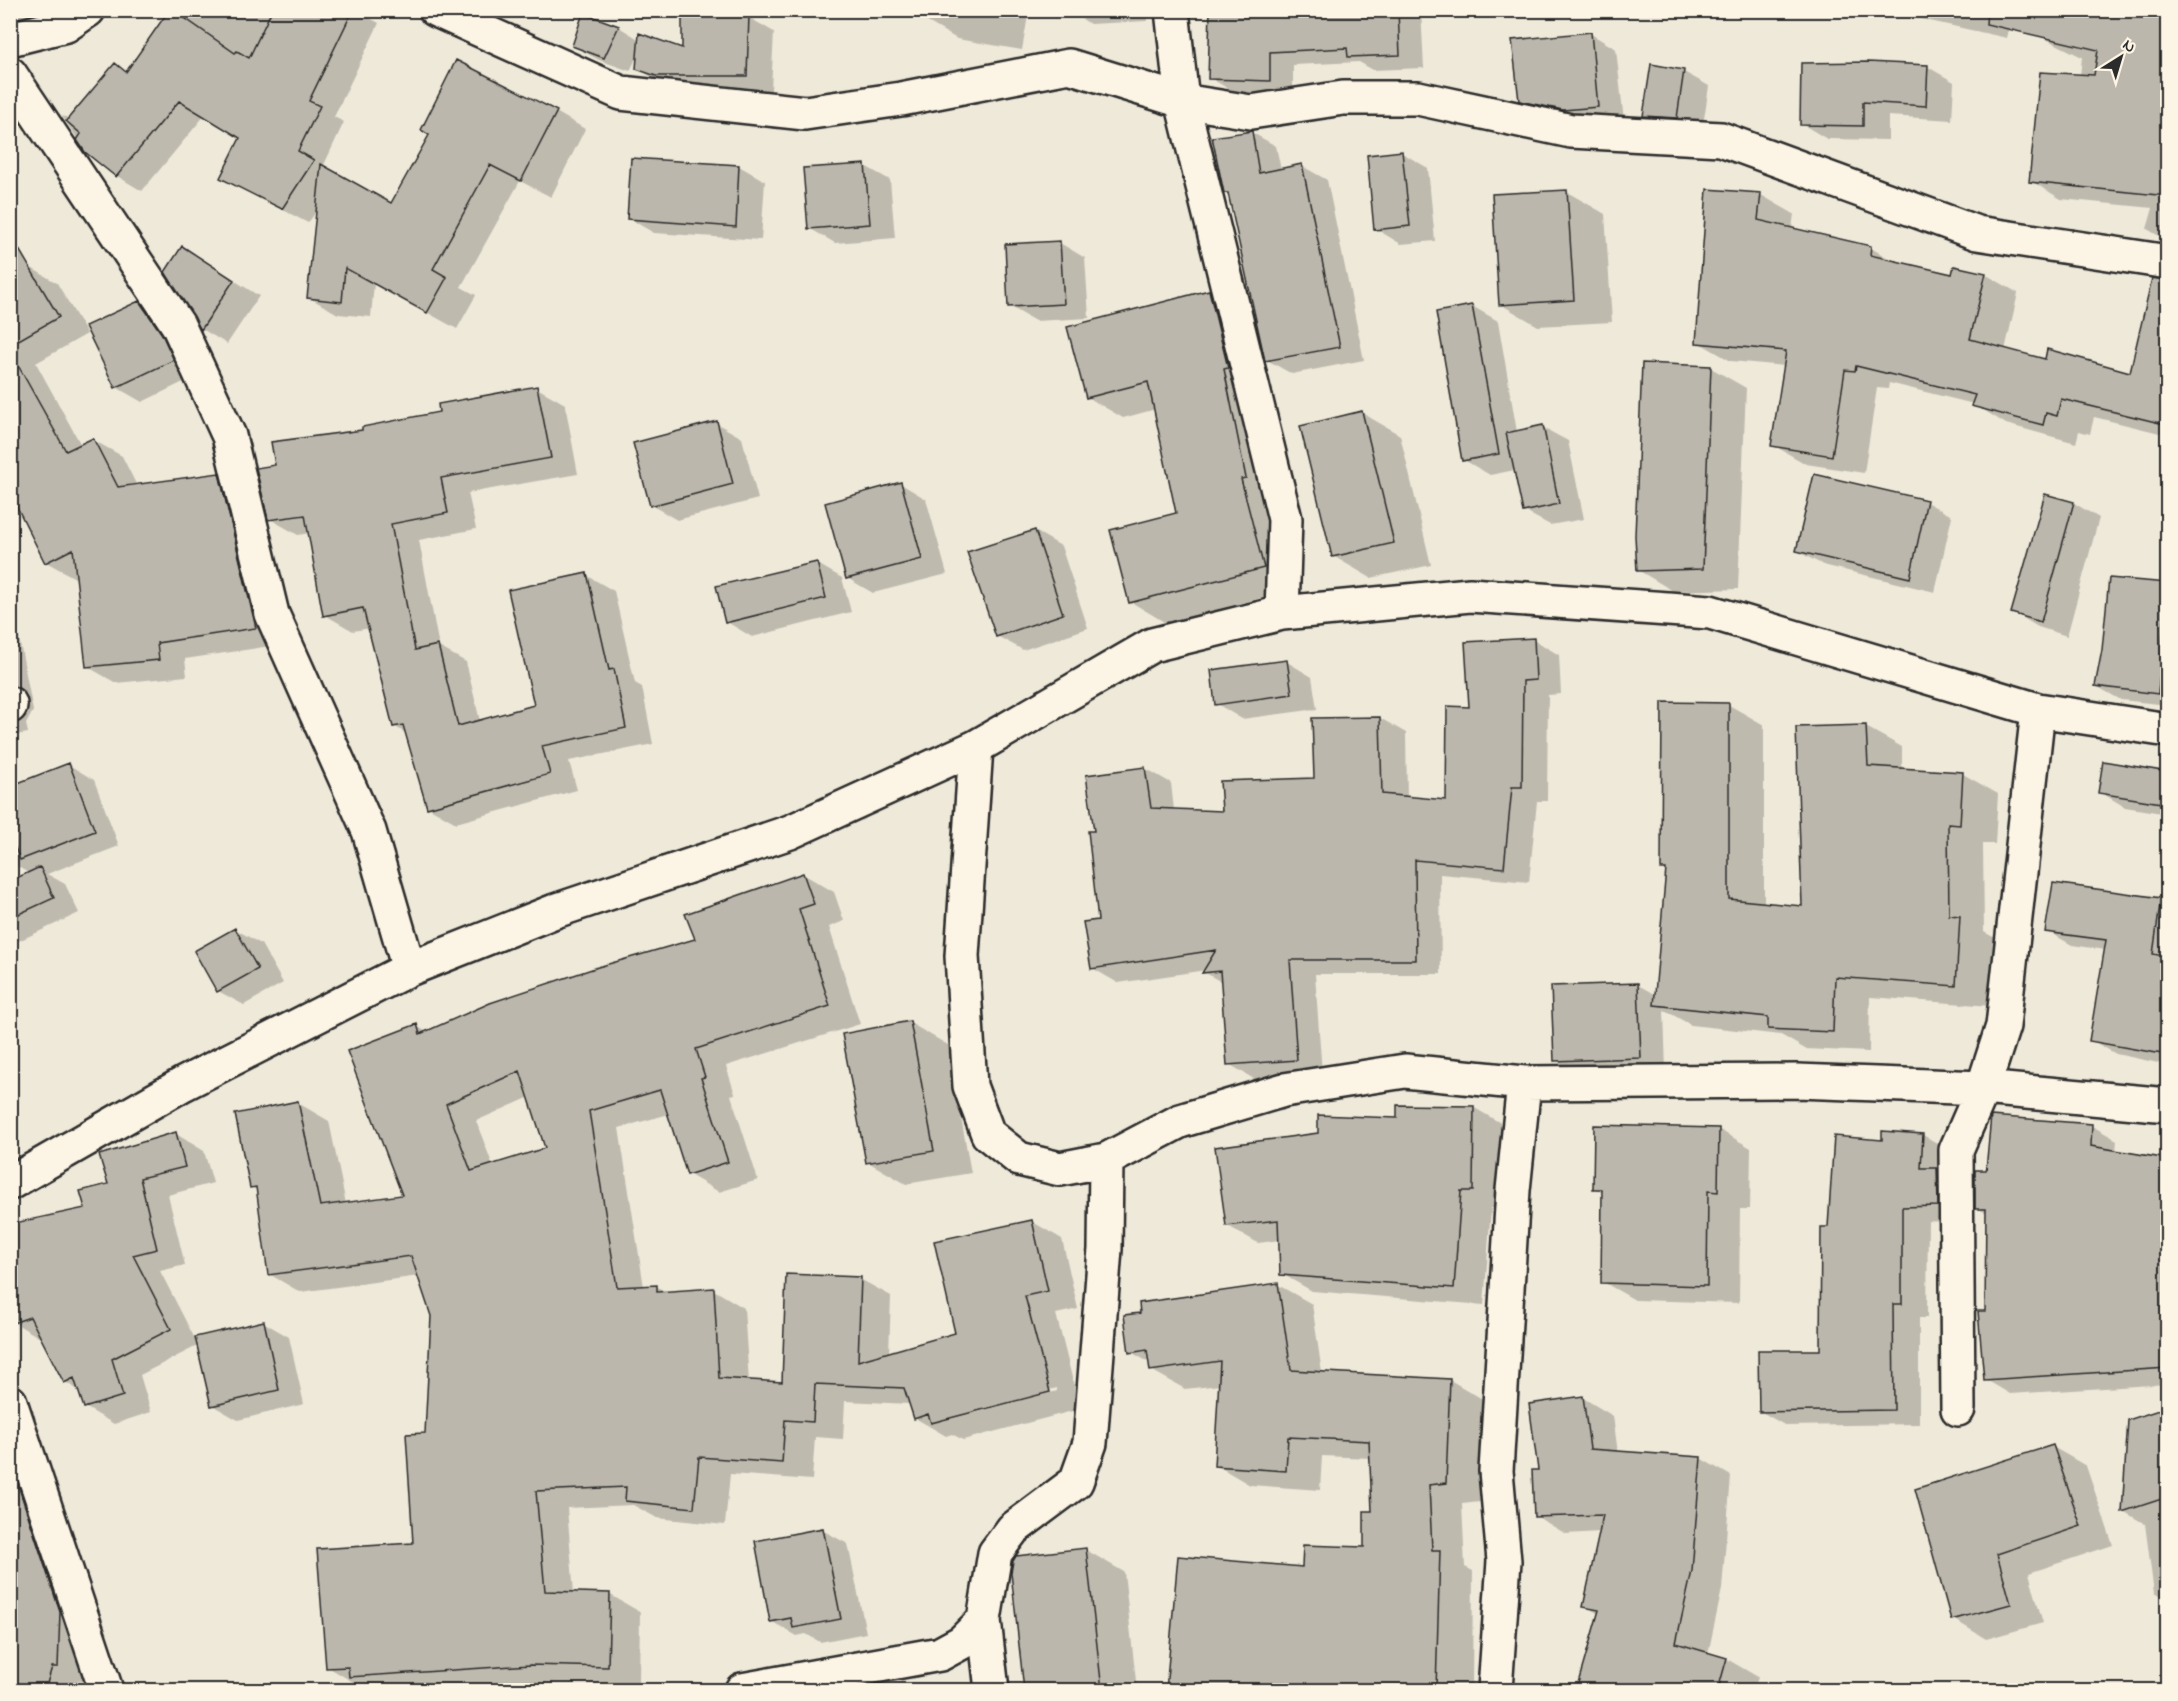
<svg xmlns="http://www.w3.org/2000/svg" width="2178" height="1701" font-family="'Indie Flower',sans-serif">
  <style>
    .shadow { fill: #0003; fill-rule: evenodd }
    .building { fill: #bcb7ac; stroke: #2b2b2b; stroke-width: 1.5; fill-rule: evenodd }
    .lines { fill: none; stroke-linecap: round; stroke-linejoin: round }
    .minor-casing { stroke: #2b2b2b; stroke-width: 38 }
    .minor { stroke: #fcf5e5; stroke-width: 33 }
  </style>
  <rect width="100%" height="100%" fill="#efe9da"/>
  <filter id="ink" filterUnits="userSpaceOnUse"><feTurbulence type="fractalNoise" baseFrequency=".0167" numOctaves="2"/><feDisplacementMap in="SourceGraphic" scale="12" xChannelSelector="R" yChannelSelector="G"/><feConvolveMatrix kernelMatrix="1 2 1 2 8 2 1 2 1" color-interpolation-filters="sRGB"/></filter>
  <g filter="url(#ink)">
    <path class="shadow" d="M10 10H88L10 25Z
      M170 10H368L366 16 379 23 334 117 344 122 323 167 392 205 556 112 585 129 551 197 520 181 461 287 476 295 457 329 374 283 371 317 338 314 308 297 318 209 308 223 222 178 242 137 205 115 142 191 117 176 86 151 62 116 141 140 115 65 127 72Z
      M920 10H1029L1022 50 957 39 919 17Z
      M1068 10H1146L1147 21 1090 24Z
      M1223 10H1421L1424 68 1373 70 1359 62 1293 65V94L1234 92 1210 78Z
      M1880 10H2168V241L2147 229 2153 208 2061 199 2031 181 2080 76 2082 57 2044 38 2009 28 2007 38Z
      M584 15 619 27 640 40 684 51 748 17 774 32 771 90H683L664 84 638 69 639 52 630 71 599 60 573 46Z
      M1591 34 1616 49 1624 121 1546 115 1520 100Z
      M1803 64 1928 67 1954 82 1952 120 1888 116V140L1827 139 1802 124Z
      M1684 72 1709 86 1702 132 1670 130 1644 115Z
      M1251 132 1276 146 1281 170 1302 166 1327 180 1364 360 1292 374 1267 360 1230 195 1225 192Z
      M1402 153 1428 168 1435 241 1401 244 1376 229Z
      M739 166 765 181 761 240 654 233 628 218Z
      M865 166 890 180 895 238 835 243 809 228Z
      M1709 191 1761 195 1794 214 1792 229 1871 248 1895 262 1953 276 1985 274 2018 293 2005 350 2046 361 2131 373 2168 307V435L2094 417 2090 434 2079 431 2076 443 2006 424 1974 404 1889 383 1888 389 1877 388 1864 473 1806 464 1773 445 1785 366 1731 361 1698 342Z
      M1567 192 1605 214 1612 322 1538 326 1500 304Z
      M1060 243 1085 258 1089 318 1035 321 1009 306Z
      M183 248 259 296 227 344 202 329 167 272Z
      M10 266H28L57 283 87 334 36 363 81 445 93 440 122 456 137 486 218 475 247 491 284 644 185 659 187 676 116 683 88 667 78 577 75 578 46 562 10 490Z
      M1209 292 1245 312 1299 588 1166 623 1131 602 1177 514 1156 409 1123 418 1087 397Z
      M139 303 165 318 198 375 142 402 116 387Z
      M1472 306 1498 321 1517 432 1542 427 1568 441 1584 519 1550 525 1524 511 1515 470 1490 475 1464 460Z
      M1711 368 1746 388 1738 589 1673 591 1638 570Z
      M537 388 565 404 578 474 468 493 476 529 419 540 439 647 466 662 480 721 536 706 586 575 614 591 635 683 642 687 653 744 569 761 577 790 456 823 428 807 407 734 394 726 370 628 353 631 325 615 310 533 298 535 270 519 276 467 364 431Z
      M1362 413 1400 435 1431 565 1371 578 1333 556Z
      M716 423 742 438 758 499 677 520 651 505Z
      M901 484 926 499 947 574 873 593 847 578Z
      M1926 502 1952 516 1935 592 1823 565 1797 551Z
      M2074 503 2099 518 2067 636 2038 627 2013 612Z
      M1035 531 1061 546 1088 628 1023 650 997 636Z
      M816 563 842 578 851 612 752 637 727 622Z
      M2168 585V705L2121 700 2096 686Z
      M10 604 13 606 33 711 26 724 28 733 10 736Z
      M1534 640 1559 655 1561 694 1548 695 1547 801H1537L1529 882 1440 874 1441 974H1315L1322 1074 1254 1079 1229 1064 1223 983 1204 972 1206 970 1118 983 1092 968 1099 921 1095 832 1145 768 1171 783 1174 810 1223 813 1315 780 1380 718 1406 733 1407 798 1448 802 1471 708Z
      M1287 662 1312 677 1317 709 1242 719 1217 704Z
      M1729 705 1764 725V904L1804 907 1866 727 1902 747V770L1963 774 1998 794 1995 844H1983L1984 932 1995 938 1991 1006 1870 997 1869 1052 1805 1049 1781 1035 1691 1025 1664 1010 1666 1072 1581 1075 1555 1060 1638 985 1656 995 1668 871 1662 868Z
      M69 765 94 780 119 846 47 874 65 884 79 913 10 945V883L30 874 10 862V787Z
      M2168 773V814L2125 807 2100 792Z
      M803 874 834 892 844 921 829 927 860 1024 726 1066 735 1094 731 1095 758 1180 719 1192 688 1174 669 1114 619 1128 644 1287 656 1286 668 1293 714 1290 744 1308 749 1382 783 1384 860 1279 891 1296 889 1354 957 1334 1031 1221 1062 1239 1078 1309 1056 1314 1080 1409 963 1440 952 1434 946 1436 915 1418 910 1404 845 1401 843 1439 815 1437 812 1480 730 1474 725 1525 657 1518 633 1505 567 1508 574 1593 609 1594 640 1612 639 1684 561 1682 431 1690H376L366 1685H358L328 1667 415 1544 427 1434 432 1316 419 1276 300 1292 269 1274 258 1191 251 1187 298 1103 329 1121 346 1204 404 1197 417 1026 428 1033 697 940ZM530 1097 547 1149 493 1166 476 1121ZM1057 1388V1391L939 1422V1419Z
      M2160 900 2168 904V1065L2116 1054 2091 1040 2106 950 2072 945 2047 931Z
      M235 929 261 944 283 983 244 1005 218 991Z
      M910 1023 948 1045 971 1173 906 1184 868 1162Z
      M1473 1107 1504 1125 1503 1208H1491L1484 1305 1312 1291 1282 1274 1280 1240 1258 1243 1228 1226 1319 1135Z
      M2092 1126 2117 1140 2116 1152 2168 1160V1384L2010 1394 1985 1379 1988 1214 1977 1208 1987 1172Z
      M1718 1129 1751 1148 1750 1209H1740L1739 1303 1635 1300 1603 1282 1604 1194 1594 1188Z
      M1884 1132 1923 1135 1949 1150 1944 1222 1928 1221 1927 1318H1919V1424L1786 1426 1760 1411 1822 1352 1829 1228 1883 1142Z
      M176 1134 204 1151 213 1183 168 1195 185 1265 160 1271 195 1339 263 1322 289 1337 304 1404 238 1420 212 1405 199 1345 140 1375 151 1412 114 1424 85 1407 80 1391 65 1382 42 1339 13 1322 86 1209 110 1185Z
      M1278 1285 1312 1304 1322 1373 1450 1380 1484 1400 1480 1502 1462 1504 1465 1567 1473 1571 1472 1690H1168L1180 1557 1304 1569 1366 1549 1373 1513 1371 1458 1322 1456 1320 1490 1250 1485 1216 1465 1220 1385 1185 1389 1151 1370 1150 1363 1131 1352Z
      M1583 1398 1613 1416 1618 1453 1700 1458 1731 1476 1722 1589 1708 1654 1727 1659 1758 1677 1755 1687 1763 1690H1584L1579 1688 1599 1614 1585 1606 1600 1532 1566 1534 1536 1516 1540 1471Z
      M2168 1408V1601L2154 1593 2145 1524 2123 1511Z
      M2053 1447 2086 1466 2113 1545 2029 1573 2043 1623 1986 1639 1953 1619Z
      M13 1468 37 1482 85 1628 83 1681H77L74 1690H10V1480Z
      M822 1530 848 1544 866 1633 820 1642 806 1634 797 1636 771 1621Z
      M1086 1550 1124 1572 1137 1690H1026L1012 1574Z"/>
    <path class="building" d="M169 10H173L235 53 237 51 249 58 272 10H353L309 101 320 106 298 151 314 160 282 209 220 178 240 138 179 101 116 177 85 152 77 140 81 134 66 121 115 63 126 72Z
      M1210 10 1318 13 1317 10H1398L1400 55 1348 57 1347 48 1270 52V81L1208 79Z
      M1987 10H2168V196L2029 182 2040 72 2094 75 2098 50 1986 24Z
      M583 13 619 26 604 58 572 46Z
      M682 15H749L747 76H656L636 69 639 33 682 48Z
      M1591 32 1598 107 1563 110 1519 101 1512 40Z
      M456 60 557 111 521 181 490 165 433 269 447 277 427 313 345 268 342 302 307 298 321 164 391 203 429 135 421 130Z
      M1868 62 1928 65 1926 106 1863 102V126L1800 125 1801 63Z
      M1651 64 1684 70 1677 118 1643 116Z
      M1252 131 1259 173 1302 164 1340 347 1265 361 1228 193H1224L1212 137Z
      M1402 151 1410 226 1374 230 1367 155Z
      M631 158 739 165 736 227 627 219Z
      M865 164 870 224 808 229 803 168Z
      M1707 189 1761 193 1758 220 1871 246 1870 255 1952 274 1954 266 1986 273 1970 339 2045 359 2047 349 2130 372 2152 278 2168 280V425L2061 399 2057 416 2046 413 2043 425 1971 406 1975 395 1856 366 1855 371 1845 370 1832 456 1771 446 1786 351 1696 343Z
      M1567 190 1574 300 1499 305 1492 194Z
      M10 234 59 317 10 345Z
      M1060 241 1064 304 1008 307 1005 244Z
      M182 246 234 280 201 330 165 272Z
      M1209 290 1228 368 1224 369 1246 478 1241 479 1264 568 1129 603 1110 530 1176 513 1148 382 1086 398 1067 327Z
      M139 301 162 334 174 360 115 388 85 326Z
      M1472 305 1499 454 1462 461 1436 312Z
      M10 351 66 451 93 438 118 487 219 473 256 628 157 643 159 660 86 667 73 549 45 563 10 493Z
      M1642 363 1711 366 1703 569 1637 571 1635 536Z
      M537 386 551 458 441 478 448 513 391 524 415 650 438 645 458 726 534 705 508 590 587 573 609 670 614 669 626 728 542 746 550 774 427 808 403 725 393 727 363 608 323 616 305 515 268 520 256 468 275 465 271 442 362 430V427L439 412 438 404Z
      M1362 411 1394 543 1332 557 1300 426Z
      M717 421 733 484 650 506 633 443Z
      M1543 425 1559 504 1523 512 1506 433Z
      M1814 474 1927 500 1910 578 1796 551Z
      M901 482 922 559 846 579 825 503Z
      M2045 494 2074 502 2041 622 2011 613Z
      M1035 530 1063 614 996 637 967 552Z
      M817 562 826 598 725 623 716 586Z
      M2109 578 2168 583 2158 694 2095 686 2102 650Z
      M1534 638 1536 680 1523 681 1522 787H1512L1504 868 1415 860 1416 960H1290L1297 1060 1227 1065 1220 971 1202 973 1216 950 1091 969 1083 922 1098 920 1088 831H1094L1086 775 1145 767 1151 808 1222 811 1220 781 1314 778 1312 718 1380 717 1382 794 1446 800 1447 706 1469 707 1465 642Z
      M1287 660 1292 694 1215 705 1211 670Z
      M1662 702 1729 703V899L1802 906 1796 727 1866 725 1868 766 1963 772 1960 825 1948 824 1949 915 1960 916 1956 986 1835 977 1833 1032 1768 1029V1017L1654 1005 1666 869H1661Z
      M2103 761 2168 772V804L2098 793Z
      M69 763 95 831 20 860 10 835V786Z
      M40 867 54 898 10 918V881Z
      M803 873 814 904 799 909 830 1006 696 1049 705 1077 701 1078 728 1162 687 1175 660 1090 589 1111 617 1287 657 1285V1292L714 1288 719 1378 782 1382 786 1274 861 1277 858 1361 955 1333 934 1241 1032 1220 1048 1291 1025 1296 1050 1392 931 1423 928 1414 914 1419 904 1388 815 1384 813 1422 785 1420 782 1463 699 1457 694 1508 625 1501 626 1487 536 1491 545 1591 610 1593 608 1667 530 1665 349 1677 348 1667 326 1668 317 1549 413 1543 406 1434 425 1433 431 1316 411 1256 268 1275 256 1187 250 1188 235 1114 298 1101 320 1206 402 1195 347 1051 417 1024 420 1034 490 1003 598 967 695 939 685 914ZM520 1071 545 1148 471 1171 446 1104Z
      M2053 883 2161 898 2153 954 2168 957V1055L2089 1041 2106 940 2045 932Z
      M235 928 258 969 217 992 194 951Z
      M1638 983 1641 1058 1554 1061 1551 986Z
      M910 1021 934 1151 866 1163 842 1034Z
      M1397 1105 1474 1106 1473 1191H1461L1454 1288 1280 1275 1278 1220 1226 1226 1215 1147 1318 1133V1115L1397 1118Z
      M1991 1116 2092 1124 2091 1146 2168 1159V1368L1984 1380 1978 1311H1985L1986 1209H1975V1170H1986Z
      M1594 1125 1719 1128 1718 1192 1708 1191 1707 1286 1601 1283 1602 1189H1593Z
      M1882 1131 1923 1134 1921 1168H1937L1938 1206 1902 1207V1304H1893L1894 1410 1759 1412 1758 1350H1820L1821 1227H1828L1834 1136 1882 1140Z
      M176 1132 185 1167 140 1178 157 1249 133 1255 171 1329 112 1359 123 1396 84 1408 74 1378 64 1383 30 1317 10 1324V1224L85 1208 80 1191 108 1184 99 1155Z
      M1278 1283 1291 1370 1450 1379 1446 1483 1429 1485 1432 1550H1440L1436 1690H1166L1178 1556 1302 1567 1303 1545 1364 1547V1511H1372L1369 1441 1288 1437 1286 1471 1214 1466 1220 1361 1150 1371 1147 1350 1129 1353 1124 1315 1140 1313 1139 1303Z
      M264 1321 279 1390 211 1406 195 1337Z
      M1583 1396 1590 1449 1701 1457 1692 1571 1676 1643 1727 1658 1718 1690H1576L1599 1610 1583 1607 1603 1515 1534 1517 1532 1470H1538L1529 1404Z
      M2168 1407V1497L2122 1512 2128 1420Z
      M2053 1445 2081 1526 1997 1554 2011 1604 1951 1620 1915 1489Z
      M15 1476 60 1612 58 1667H52L45 1690H10V1477Z
      M823 1528 841 1619 793 1628 791 1618 770 1622 755 1541Z
      M1086 1548 1102 1690H1024L1011 1573 1013 1561 1016 1556Z"/>
    <g class="lines">
      <defs>
        <path id="minor" d="M436 10 621 93 805 113 901 99 1069 66 1182 101 1251 112 1343 98H1418L1571 131 1721 139 1977 233 2168 262
          M1172 10 1182 101 1285 519 1282 613
          M10 39 66 25 88 10
          M10 74 178 325 229 436 272 614 369 831 409 969
          M10 704V706
          M976 747 962 956 970 1086 988 1134 1019 1159 1060 1169 1106 1160 1180 1121 1284 1090 1405 1071 1524 1083 1797 1081 1983 1088 2168 1105
          M10 1183 183 1084 409 969 555 911 790 832 976 747 1152 645 1282 613 1470 595 1710 612 2038 710 2168 730
          M10 1402 106 1690
          M1958 1409 1956 1150 1983 1088 2003 1026 2038 710
          M742 1690 940 1654 962 1642 984 1620
          M992 1690 984 1620 995 1553 1013 1529 1076 1482 1090 1443 1105 1249 1106 1160
          M1495 1690 1504 1561 1496 1471 1513 1190 1524 1083"/>
      </defs>
      <use href="#minor" class="minor-casing"/>
      <use href="#minor" class="minor"/>
    </g>
  </g>
  <rect width="2178" height="1701" fill="none" stroke="#fcf5e5" stroke-width="36"/>
  <rect x="18" y="18" width="2142" height="1665" fill="none" stroke="#2b2b2b" stroke-width="2" filter="url(#ink)"/>
  <g transform="translate(2121 57) rotate(37)" stroke="#fcf5e5" stroke-width="4.5" paint-order="stroke">
  <path d="M0-4.5L10 22L0 15L-10 22Z" fill="#2b2b2b"/>
  <text y="-9" font-size="16" font-weight="bold" text-anchor="middle" fill="#2b2b2b">N</text>
  </g>
</svg>
